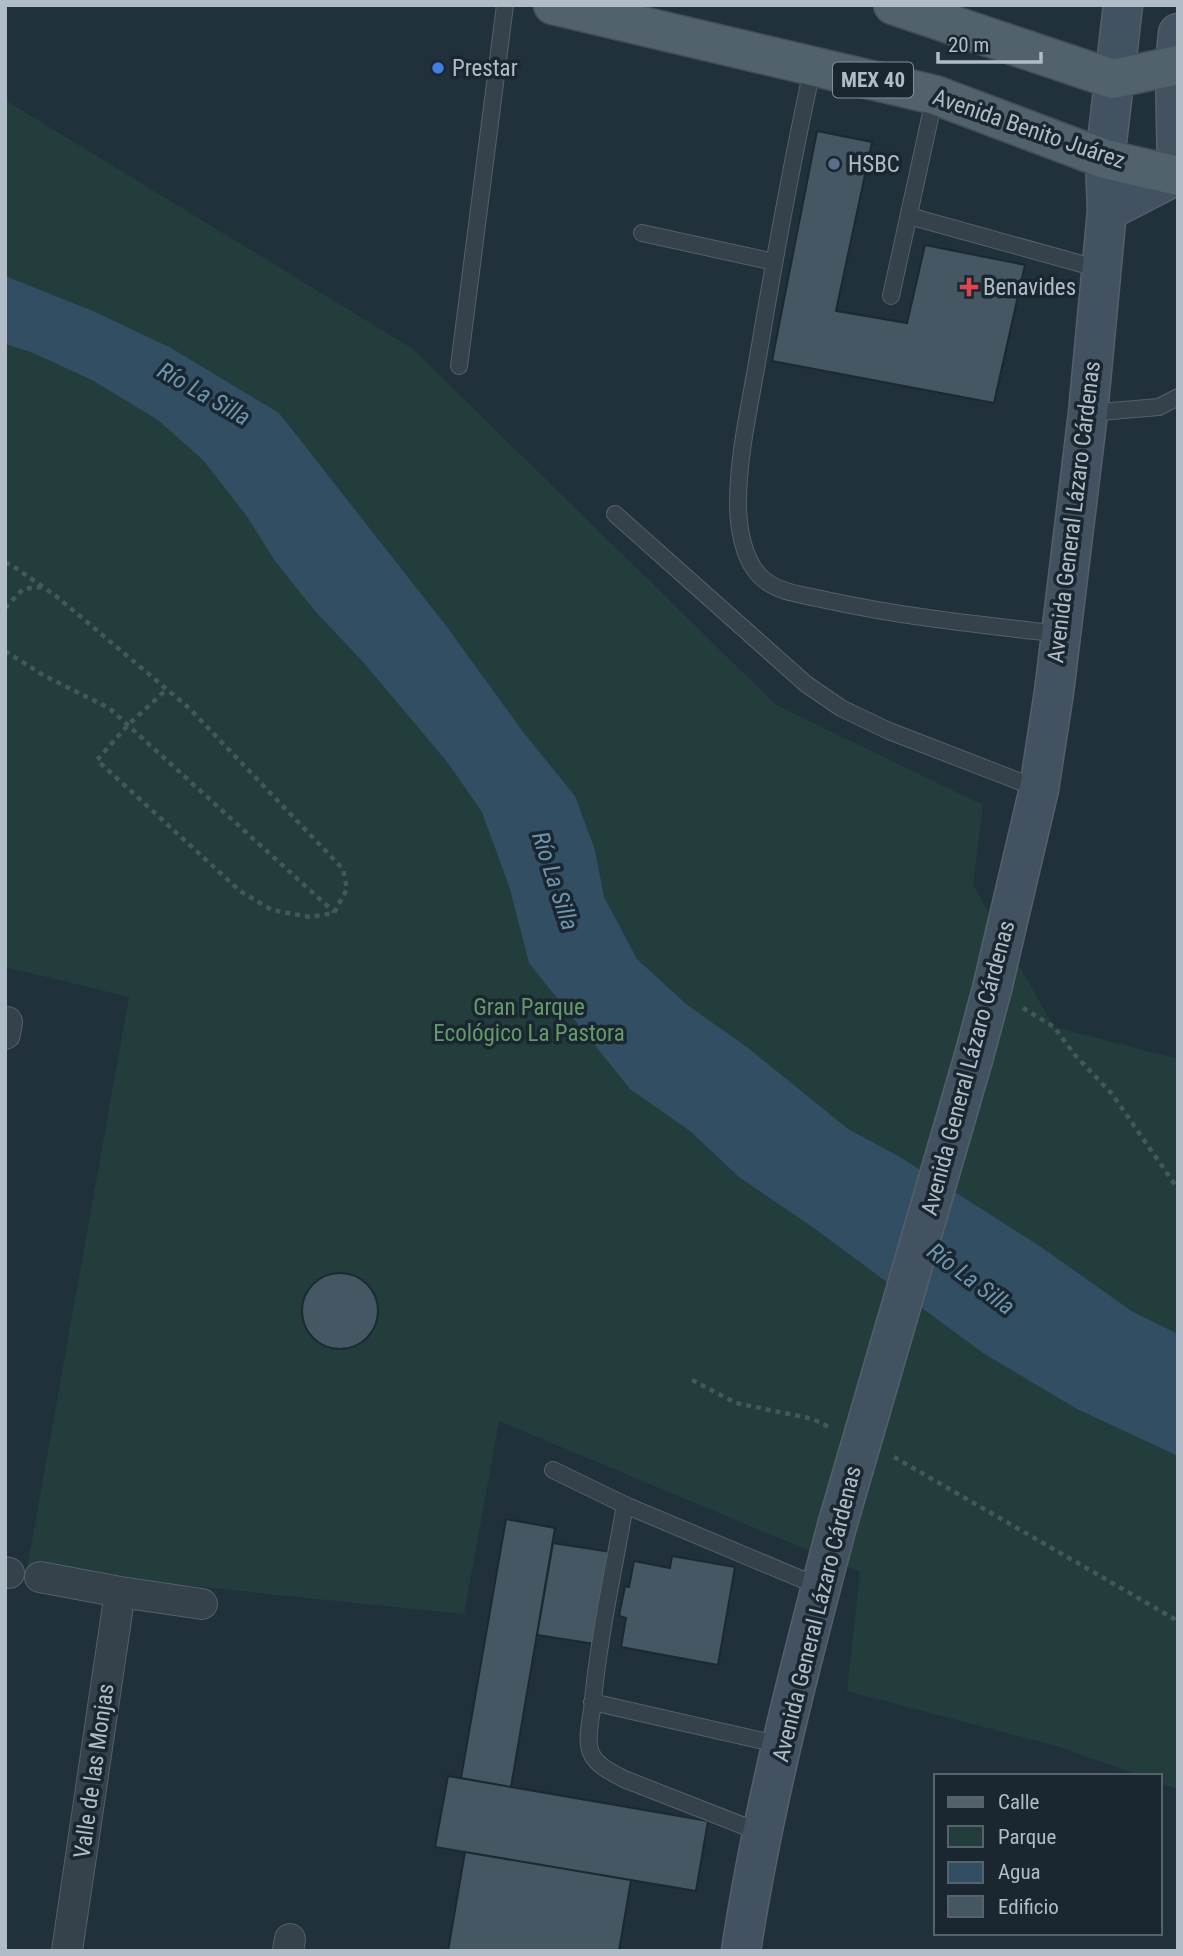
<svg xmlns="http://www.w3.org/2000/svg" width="1183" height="1956" font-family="'Roboto Condensed',sans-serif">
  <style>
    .green { fill: #233d3c }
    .water { fill: #324e63 }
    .building { fill: #445763; stroke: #1c2933; stroke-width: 2 }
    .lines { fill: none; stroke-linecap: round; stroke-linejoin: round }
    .lane-casing { stroke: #53606a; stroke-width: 18 }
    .street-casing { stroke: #53606a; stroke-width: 32 }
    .secondary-casing { stroke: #53606a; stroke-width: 41 }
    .primary-casing { stroke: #414e58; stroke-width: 41 }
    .path { stroke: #415a59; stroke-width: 4.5; stroke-dasharray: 5 5; stroke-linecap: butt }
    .lane { stroke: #35424c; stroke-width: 16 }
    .street { stroke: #35424c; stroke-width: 30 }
    .secondary { stroke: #425260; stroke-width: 38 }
    .primary { stroke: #52626d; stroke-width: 38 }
    .secondary-bridge-casing { stroke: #53606a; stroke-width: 41; stroke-linecap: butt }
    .secondary-bridge { stroke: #425260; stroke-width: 38 }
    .shop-dot { fill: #3f7fe0; stroke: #1a2731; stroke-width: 2.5 }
    .service-dot { fill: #5c6f8a; stroke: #1a2731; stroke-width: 2.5 }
    .health-dot { fill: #e0444e; stroke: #1a2731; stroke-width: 2.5 }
    .labels { text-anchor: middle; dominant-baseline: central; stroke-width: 7; stroke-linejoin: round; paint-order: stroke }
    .shield { fill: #1a2731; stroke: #83909b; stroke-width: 2 }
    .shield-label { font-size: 21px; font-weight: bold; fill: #b0bdc8 }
    .poi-label { font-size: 23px; fill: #b0bdc8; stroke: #1a2731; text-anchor: start }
    .street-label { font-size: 23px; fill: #b0bdc8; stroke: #1a2731 }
    .park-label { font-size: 23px; fill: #659b69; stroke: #1a2731 }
    .water-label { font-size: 24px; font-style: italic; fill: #6e94ae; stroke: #1a2731 }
  </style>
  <rect width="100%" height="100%" fill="#21313c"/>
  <path class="green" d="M5 100 413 349 776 705 983 805 973 885 1054 1027 1178 1059V1789L1160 1783V1776H1141L1060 1747 847 1691 860 1572 499 1421 464 1614 27 1569 129 997 5 967Z"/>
  <path class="water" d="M5 276 93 311 171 348 279 413 447 627 523 732 575 796 595 850 604 897 637 959 686 1004 748 1048 848 1129 900 1157 1041 1247 1133 1312 1178 1334V1456L1077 1409 983 1353 811 1226 739 1177 690 1131 630 1089 529 963 510 889 482 812 448 763 364 663 315 611 275 561 246 515 203 460 158 420 92 380 31 352 5 344Z"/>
  <path class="building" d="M817 131 872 142 836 311 907 323 925 245 1025 265 994 403 772 361Z
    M302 1311a38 38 0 1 1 76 0a38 38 0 1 1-76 0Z
    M506 1519 555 1528 511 1787 461 1778Z
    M553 1543 611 1552 595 1644 537 1635Z
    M672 1556 735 1567 718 1665 621 1647 626 1618 619 1616 625 1586 629 1587 634 1561 670 1568Z
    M448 1776 708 1821 696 1891 435 1847Z
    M465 1852 631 1880 619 1951H448Z"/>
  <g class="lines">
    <defs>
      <path id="lane" d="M813 66C792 160 775 256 759 351 751 401 738 453 738 503 738 527 743 560 761 577 777 593 805 595 826 600 903 617 982 625 1061 634
        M909 216 1100 269
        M642 233 774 262
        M891 296 935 95
        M459 366 505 5
        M1088 413 1159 407 1178 397
        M615 514 806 684 841 708 889 731 1039 789
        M553 1470 625 1505 820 1587
        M625 1505C613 1573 598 1641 592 1710 590 1723 586 1741 591 1753 597 1766 611 1772 624 1779L762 1833
        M592 1702 781 1745"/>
      <path id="street" d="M5 1034 7 1022
        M5 1572 9 1573
        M40 1577 120 1592 202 1604
        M67 1951 120 1592
        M288 1951 290 1939"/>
      <path id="secondary" d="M1107 211 1177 175 1175 65 1178 33
        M974 1056 992 989 1039 789 1054 692 1088 413 1107 211 1105 159 1123 5
        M741 1951C763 1807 800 1666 837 1526"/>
      <path id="primary" d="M553 5 935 95 1105 159 1178 176
        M893 5 1113 79 1178 65"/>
    </defs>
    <use href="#lane" class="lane-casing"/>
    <use href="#street" class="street-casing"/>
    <use href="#secondary" class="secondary-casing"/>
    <use href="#primary" class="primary-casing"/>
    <path class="path" d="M5 563 10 564 56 596 189 708 343 869 347 889 334 913 310 917 272 910 240 891 97 760 128 725 167 689
      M5 608 23 589 42 587
      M5 651 43 675 109 708 334 912
      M1023 1008 1054 1027 1074 1054 1112 1094 1178 1189
      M692 1380 736 1403 813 1419 829 1427
      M894 1457 1178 1621"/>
    <use href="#lane" class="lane"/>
    <use href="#street" class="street"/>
    <use href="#secondary" class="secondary"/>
    <use href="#primary" class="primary"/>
    <defs>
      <path id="secondary-bridge" d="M837 1526 974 1056"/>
    </defs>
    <use href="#secondary-bridge" class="secondary-bridge-casing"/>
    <use href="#secondary-bridge" class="secondary-bridge"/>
  </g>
  <circle class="shop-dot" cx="438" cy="68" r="7"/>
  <circle class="service-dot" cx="834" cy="164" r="7"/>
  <path class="health-dot" d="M965.5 276.5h7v7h7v7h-7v7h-7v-7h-7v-7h7z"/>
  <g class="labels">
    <rect class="shield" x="833" y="62.5" width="80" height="35" rx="5"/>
    <g class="shield-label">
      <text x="873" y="80">MEX 40</text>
    </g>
    <g class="poi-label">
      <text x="452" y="68">Prestar</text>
      <text x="848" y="164">HSBC</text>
      <text x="983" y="287">Benavides</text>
    </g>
    <g class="street-label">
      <text transform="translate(1029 129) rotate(19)">Avenida Benito Juárez</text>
      <text transform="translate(1074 512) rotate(-83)">Avenida General Lázaro Cárdenas</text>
      <text transform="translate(968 1068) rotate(-75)">Avenida General Lázaro Cárdenas</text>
      <text transform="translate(817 1614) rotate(-76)">Avenida General Lázaro Cárdenas</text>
      <text transform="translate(94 1771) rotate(-82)">Valle de las Monjas</text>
    </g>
    <g class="park-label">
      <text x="529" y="1007">Gran Parque<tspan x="529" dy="26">Ecológico La Pastora</tspan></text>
    </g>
    <g class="water-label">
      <text transform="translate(204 394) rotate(30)">Río La Silla</text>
      <text transform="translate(555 881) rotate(72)">Río La Silla</text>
      <text transform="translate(971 1279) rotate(37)">Río La Silla</text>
    </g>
  </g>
  <rect width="1183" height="1956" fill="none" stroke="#b0bdc8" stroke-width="14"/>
  <rect x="934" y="1774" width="228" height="161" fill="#1a2731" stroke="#56636d" stroke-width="2"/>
  <rect x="948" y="1797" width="35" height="10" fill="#52626d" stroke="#56636d" stroke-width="2"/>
  <text x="998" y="1809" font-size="21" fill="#b0bdc8">Calle</text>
  <rect x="948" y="1826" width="35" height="21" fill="#233d3c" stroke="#56636d" stroke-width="2"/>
  <text x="998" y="1844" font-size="21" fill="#b0bdc8">Parque</text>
  <rect x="948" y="1862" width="35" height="21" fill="#324e63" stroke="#56636d" stroke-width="2"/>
  <text x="998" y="1879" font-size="21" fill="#b0bdc8">Agua</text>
  <rect x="948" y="1896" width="35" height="21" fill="#445763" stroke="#56636d" stroke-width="2"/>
  <text x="998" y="1914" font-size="21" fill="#b0bdc8">Edificio</text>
  <path d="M938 52v10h103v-10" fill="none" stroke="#b0bdc8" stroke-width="3.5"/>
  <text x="948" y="52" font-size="21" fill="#b0bdc8" stroke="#1a2731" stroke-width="5" paint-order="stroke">20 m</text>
</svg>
